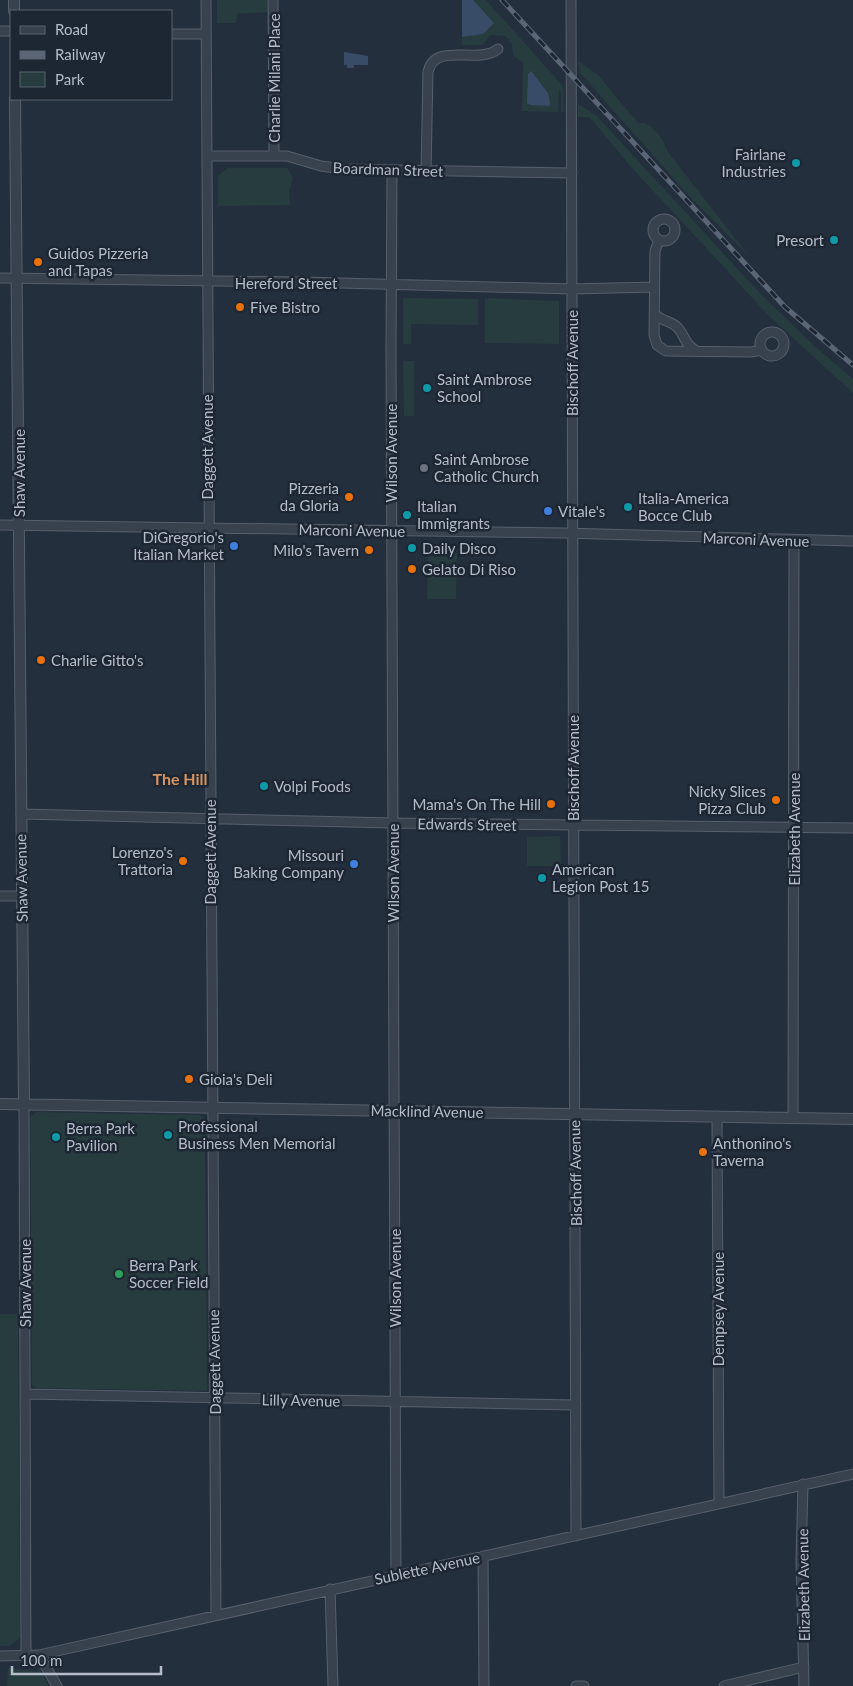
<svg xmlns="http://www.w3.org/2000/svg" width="853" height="1686" font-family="Lato,sans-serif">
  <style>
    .green { fill: #263c3f }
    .water { fill: #394c67 }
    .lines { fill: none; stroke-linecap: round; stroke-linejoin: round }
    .minor-casing { stroke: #565f6c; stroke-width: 11 }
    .tertiary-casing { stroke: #565f6c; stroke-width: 12 }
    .minor { stroke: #38414e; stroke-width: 9 }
    .tertiary { stroke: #38414e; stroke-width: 10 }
    .rail-casing { stroke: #5a6575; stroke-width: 5 }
    .rail { stroke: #1d2633; stroke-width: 3; stroke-dasharray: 9; stroke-linecap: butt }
    .culture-dot { fill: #0f9aa8; stroke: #1d2633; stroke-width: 2 }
    .food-dot { fill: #e8710a; stroke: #1d2633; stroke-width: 2 }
    .worship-dot { fill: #6b7280; stroke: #1d2633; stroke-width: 2 }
    .shop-dot { fill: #3f7fe0; stroke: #1d2633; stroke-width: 2 }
    .leisure-dot { fill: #2e9e5b; stroke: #1d2633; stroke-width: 2 }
    .labels { text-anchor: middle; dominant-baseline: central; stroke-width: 5; stroke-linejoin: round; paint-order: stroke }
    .street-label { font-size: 15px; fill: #b4bcc9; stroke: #1d2633 }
    .poi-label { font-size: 15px; fill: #b4bcc9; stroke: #1d2633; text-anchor: start }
    .neighbourhood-label { font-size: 16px; font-weight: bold; fill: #d59563; stroke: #1d2633 }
  </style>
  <rect width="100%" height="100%" fill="#242f3e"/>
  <path class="green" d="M217 0H267V12L237 14 236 23H217Z
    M462 0H486L563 86 564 112H561V91L559 90 558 112 522 111 523 64 513 54 512 44 506 36 490 35 483 45H462Z
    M578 61 598 75 638 123H645L653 128 662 139 668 152 748 255 691 198 580 73Z
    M578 104 597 116 758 291 809 341 853 379V393L770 317 631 167 593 121 589 117H578Z
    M227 168H287L293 178 289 192 290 205 218 206V176Z
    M403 298 478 299V325L411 324V344H403Z
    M485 298 559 301V344L485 343Z
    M403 361H414V416H404Z
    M428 546 457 547 456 599H427Z
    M560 836 561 866H527V837Z
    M37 1112 199 1115 205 1119 207 1387 206 1391 37 1388 32 1385 30 1117Z
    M0 1314H18L20 1638 10 1646H0Z
    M8 1668 37 1671 39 1668 49 1686H7Z"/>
  <path class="water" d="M462 0H473L494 23 483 34 462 37Z
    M344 52 368 56V65H354V68H347V65H344Z
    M531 71 548 93 550 103 549 106 530 105 527 103 528 74Z"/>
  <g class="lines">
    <defs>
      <path id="minor" d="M206 0 216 1614
        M273 0 274 156
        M571 0 576 1536
        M0 31H11
        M171 34H206
        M207 156H287L321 166 343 169 572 173
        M392 170 391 351 396 1575
        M426 171 428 72C435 41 478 65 498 49
        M653 230a11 11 0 1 1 22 0a11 11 0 1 1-22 0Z
        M659 240 655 251 654 335 657 345 666 351 751 352 762 350
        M0 278 302 282 572 289 654 287
        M654 313C660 321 669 320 676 326 685 334 684 345 697 351
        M760 344a12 12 0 1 1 24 0a12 12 0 1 1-24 0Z
        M0 525 564 533 853 541
        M21 814 393 823 853 828
        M0 896H22
        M24 1104 26 1657
        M717 1116 719 1502
        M793 1118 794 540
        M26 1394 576 1405
        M803 1484 801 1560 804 1686
        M483 1556 484 1686
        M330 1589 333 1686
        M39 1655 57 1686
        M0 1656 39 1655 853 1474
        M576 1686H584
        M724 1686 804 1667"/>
      <path id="tertiary" d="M14 0V11
        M15 99 24 1104
        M0 1104 853 1119"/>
    </defs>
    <use href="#minor" class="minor-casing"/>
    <use href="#tertiary" class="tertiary-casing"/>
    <use href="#minor" class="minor"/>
    <use href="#tertiary" class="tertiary"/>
    <defs>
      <path id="rail" d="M502 0 785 307 853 365"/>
    </defs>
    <use href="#rail" class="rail-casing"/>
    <use href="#rail" class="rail"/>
  </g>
  <g class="culture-dot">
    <circle cx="796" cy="163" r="5"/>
    <circle cx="834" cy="240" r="5"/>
    <circle cx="427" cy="388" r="5"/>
    <circle cx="628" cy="507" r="5"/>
    <circle cx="407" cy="515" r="5"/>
    <circle cx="412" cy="548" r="5"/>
    <circle cx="264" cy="786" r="5"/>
    <circle cx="542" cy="878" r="5"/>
    <circle cx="168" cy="1135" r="5"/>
    <circle cx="56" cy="1137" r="5"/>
  </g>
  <g class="food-dot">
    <circle cx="38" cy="262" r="5"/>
    <circle cx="240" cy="307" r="5"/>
    <circle cx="349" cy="497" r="5"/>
    <circle cx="369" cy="550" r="5"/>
    <circle cx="412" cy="569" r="5"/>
    <circle cx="41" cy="660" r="5"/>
    <circle cx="776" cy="800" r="5"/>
    <circle cx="551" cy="804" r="5"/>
    <circle cx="183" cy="861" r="5"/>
    <circle cx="189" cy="1079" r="5"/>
    <circle cx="703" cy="1152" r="5"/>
  </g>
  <circle class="worship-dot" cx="424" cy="468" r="5"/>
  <g class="shop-dot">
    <circle cx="548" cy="511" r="5"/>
    <circle cx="234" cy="546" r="5"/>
    <circle cx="354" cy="864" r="5"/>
  </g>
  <circle class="leisure-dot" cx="119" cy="1274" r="5"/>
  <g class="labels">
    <g class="street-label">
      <text transform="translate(274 78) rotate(-90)">Charlie Milani Place</text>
      <text transform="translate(388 169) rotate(2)">Boardman Street</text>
      <text x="286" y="283">Hereford Street</text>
      <text transform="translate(572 363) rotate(-90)">Bischoff Avenue</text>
      <text transform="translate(207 447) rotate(-90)">Daggett Avenue</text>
      <text transform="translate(391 453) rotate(-90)">Wilson Avenue</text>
      <text transform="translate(19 473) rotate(-90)">Shaw Avenue</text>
      <text transform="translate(352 530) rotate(1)">Marconi Avenue</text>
      <text transform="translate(756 539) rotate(2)">Marconi Avenue</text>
      <text transform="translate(573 768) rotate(-90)">Bischoff Avenue</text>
      <text transform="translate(467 824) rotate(1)">Edwards Street</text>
      <text transform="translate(794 829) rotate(-90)">Elizabeth Avenue</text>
      <text transform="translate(210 852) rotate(-90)">Daggett Avenue</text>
      <text transform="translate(393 873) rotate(-90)">Wilson Avenue</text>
      <text transform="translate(21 878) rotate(-91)">Shaw Avenue</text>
      <text transform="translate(427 1111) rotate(1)">Macklind Avenue</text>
      <text transform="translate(575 1173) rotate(-91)">Bischoff Avenue</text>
      <text transform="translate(395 1278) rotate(-90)">Wilson Avenue</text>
      <text transform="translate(25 1283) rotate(-90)">Shaw Avenue</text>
      <text transform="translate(718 1309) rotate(-90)">Dempsey Avenue</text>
      <text transform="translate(214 1362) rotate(-91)">Daggett Avenue</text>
      <text transform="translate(301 1400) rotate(1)">Lilly Avenue</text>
      <text transform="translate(427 1568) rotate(-12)">Sublette Avenue</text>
      <text transform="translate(803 1585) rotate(-91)">Elizabeth Avenue</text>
    </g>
    <g class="poi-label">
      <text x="786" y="154" text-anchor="end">Fairlane<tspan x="786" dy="17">Industries</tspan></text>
      <text x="824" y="240" text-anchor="end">Presort</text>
      <text x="48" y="253">Guidos Pizzeria<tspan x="48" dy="17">and Tapas</tspan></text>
      <text x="250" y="307">Five Bistro</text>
      <text x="437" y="379">Saint Ambrose<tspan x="437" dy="17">School</tspan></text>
      <text x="434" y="459">Saint Ambrose<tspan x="434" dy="17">Catholic Church</tspan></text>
      <text x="339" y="488" text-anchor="end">Pizzeria<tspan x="339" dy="17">da Gloria</tspan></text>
      <text x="638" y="498">Italia-America<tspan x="638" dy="17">Bocce Club</tspan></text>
      <text x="417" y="506">Italian<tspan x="417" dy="17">Immigrants</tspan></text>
      <text x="558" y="511">Vitale's</text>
      <text x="224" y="537" text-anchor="end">DiGregorio's<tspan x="224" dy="17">Italian Market</tspan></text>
      <text x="422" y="548">Daily Disco</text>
      <text x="359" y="550" text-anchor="end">Milo's Tavern</text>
      <text x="422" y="569">Gelato Di Riso</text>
      <text x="51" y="660">Charlie Gitto's</text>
      <text x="274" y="786">Volpi Foods</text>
      <text x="766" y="791" text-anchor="end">Nicky Slices<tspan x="766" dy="17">Pizza Club</tspan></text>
      <text x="541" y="804" text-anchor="end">Mama's On The Hill</text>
      <text x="173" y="852" text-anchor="end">Lorenzo's<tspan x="173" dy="17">Trattoria</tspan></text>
      <text x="344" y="855" text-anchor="end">Missouri<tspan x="344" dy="17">Baking Company</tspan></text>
      <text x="552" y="869">American<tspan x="552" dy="17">Legion Post 15</tspan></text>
      <text x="199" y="1079">Gioia's Deli</text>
      <text x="178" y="1126">Professional<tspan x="178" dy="17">Business Men Memorial</tspan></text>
      <text x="66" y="1128">Berra Park<tspan x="66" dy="17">Pavilion</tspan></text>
      <text x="713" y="1143">Anthonino's<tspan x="713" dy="17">Taverna</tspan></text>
      <text x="129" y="1265">Berra Park<tspan x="129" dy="17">Soccer Field</tspan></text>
    </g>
    <g class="neighbourhood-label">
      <text x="180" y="778">The Hill</text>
    </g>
  </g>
  <rect x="10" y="10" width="162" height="90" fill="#1d2633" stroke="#59626f"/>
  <rect x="20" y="26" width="25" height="8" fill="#38414e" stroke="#59626f"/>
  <text x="55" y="35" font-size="15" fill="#b4bcc9">Road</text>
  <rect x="20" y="51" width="25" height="8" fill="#5a6575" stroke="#59626f"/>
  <text x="55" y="60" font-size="15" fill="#b4bcc9">Railway</text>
  <rect x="20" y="72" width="25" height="15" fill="#263c3f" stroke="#59626f"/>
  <text x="55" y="85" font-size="15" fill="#b4bcc9">Park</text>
  <path d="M12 1666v8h149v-8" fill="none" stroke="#b4bcc9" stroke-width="2.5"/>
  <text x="20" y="1666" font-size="15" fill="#b4bcc9" stroke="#1d2633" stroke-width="4" paint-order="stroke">100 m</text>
</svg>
